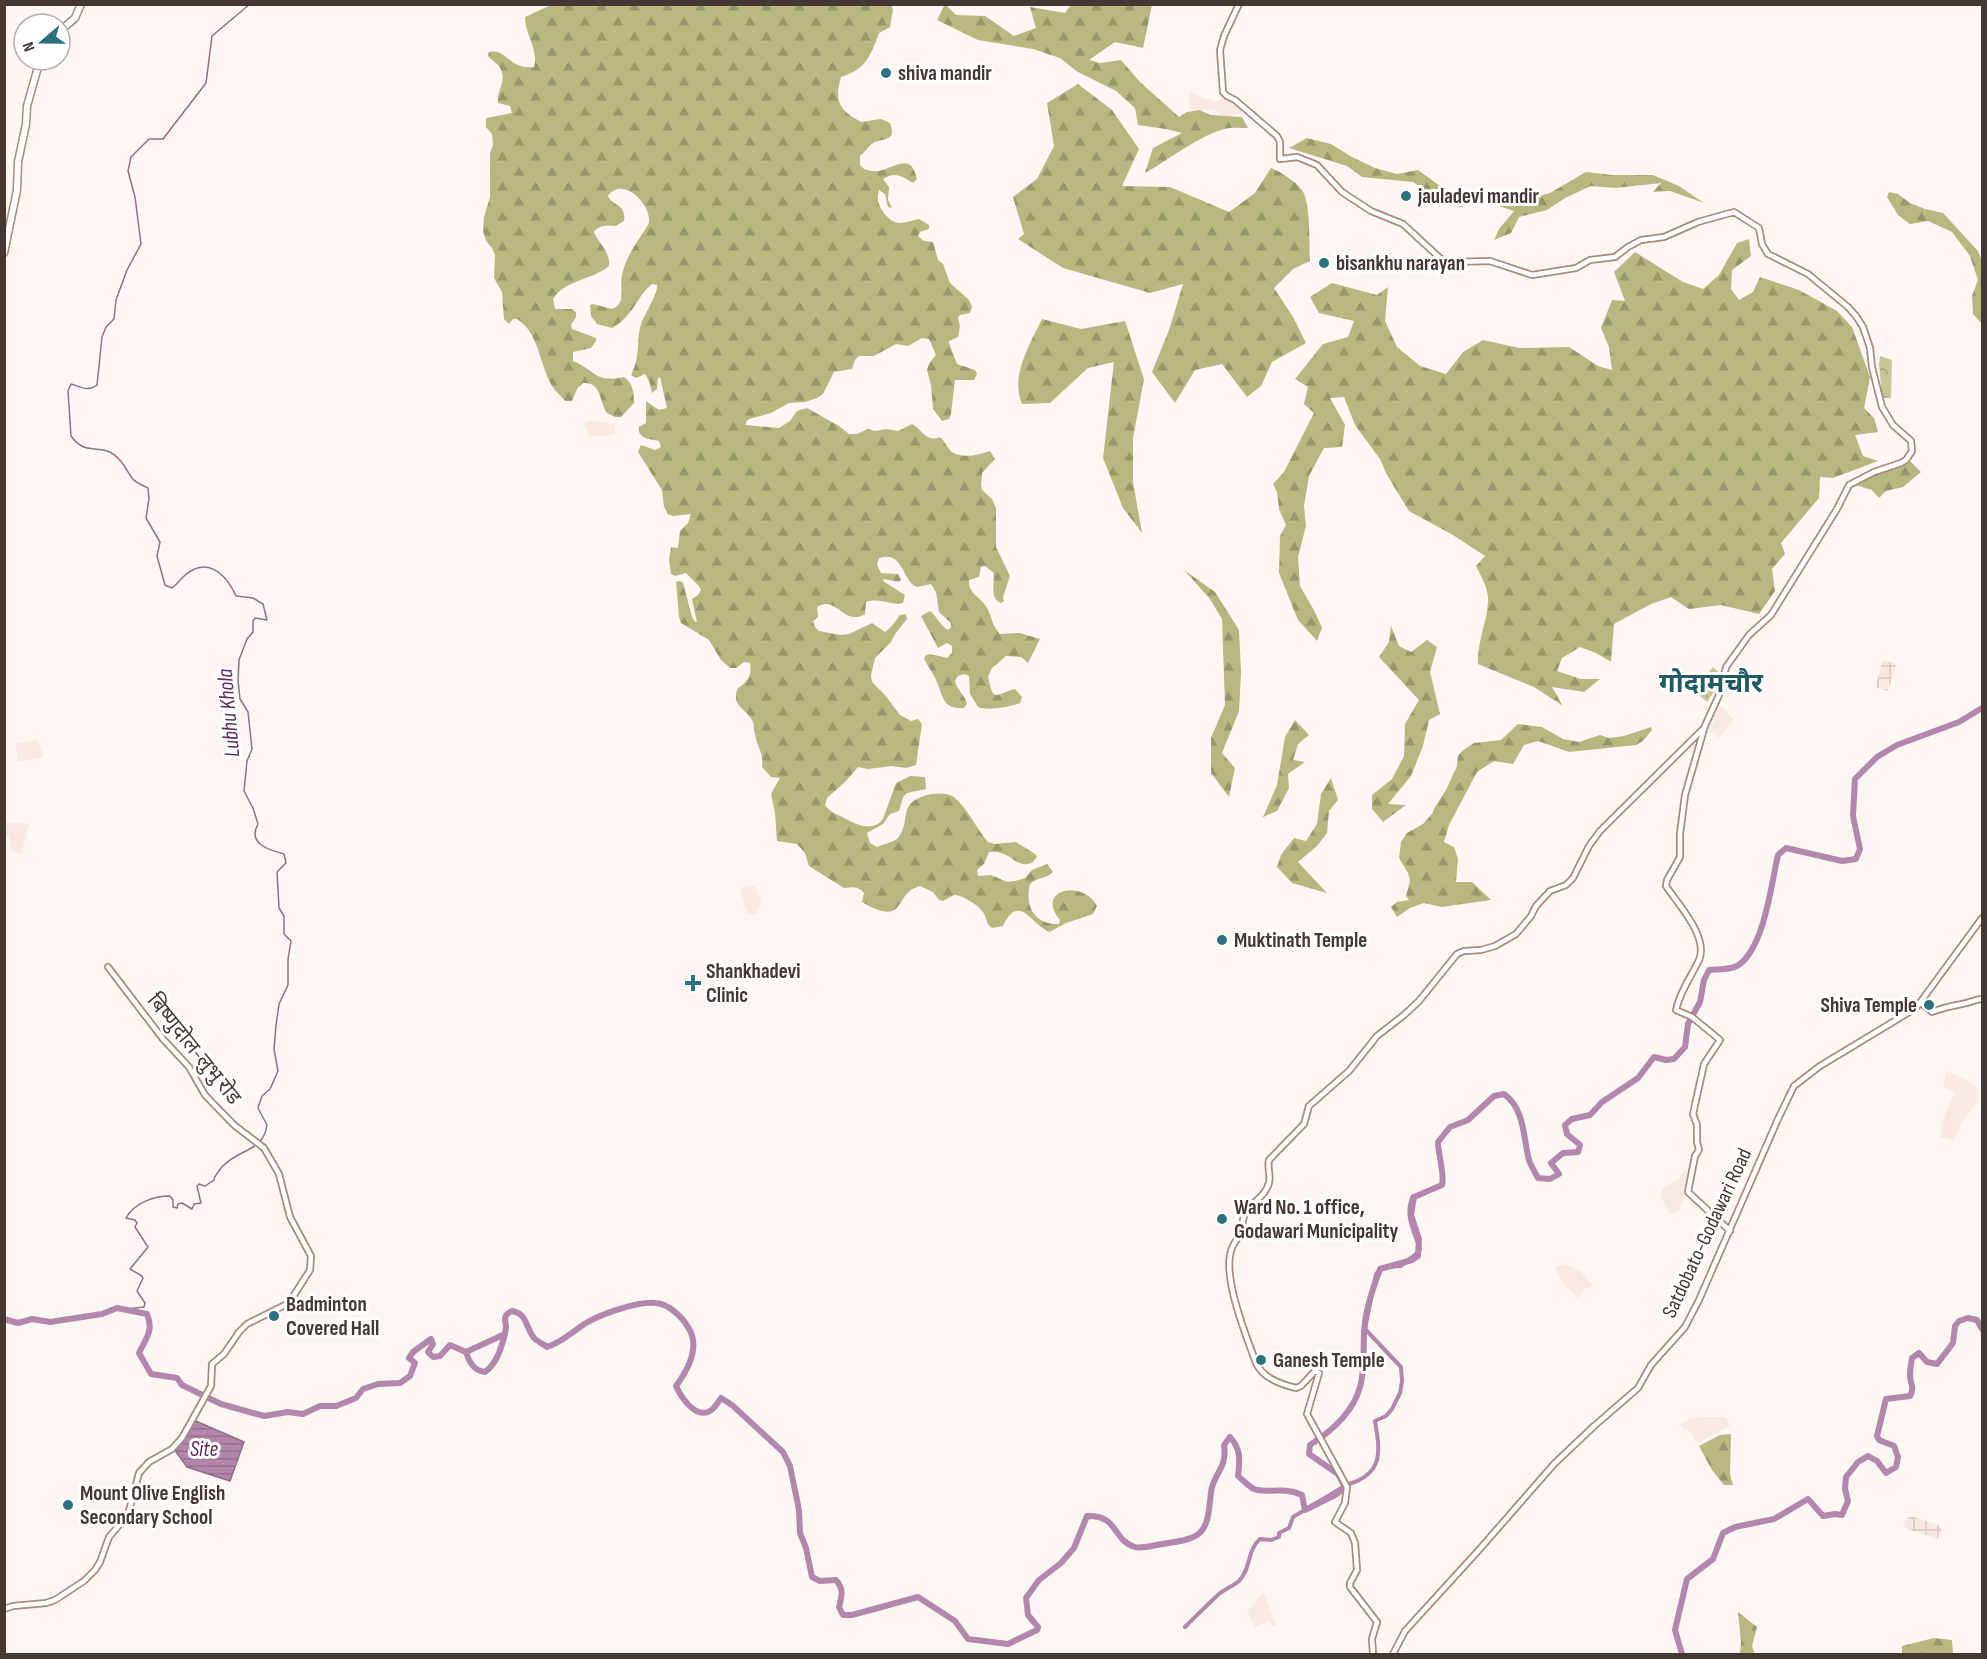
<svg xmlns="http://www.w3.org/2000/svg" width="1987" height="1659" font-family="'Sofia Sans Condensed','Noto Sans Devanagari',sans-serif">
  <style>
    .built { fill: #fae9e3 }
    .industrial { fill: url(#industrial-grid) }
    .forest { fill: url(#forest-firs) }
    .park { fill: url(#park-crowns) }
    .water { fill: url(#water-rules); stroke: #926f88; stroke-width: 1.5 }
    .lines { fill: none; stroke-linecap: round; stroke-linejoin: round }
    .stream { stroke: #926f88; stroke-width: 1.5 }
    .canal { stroke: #b387ac; stroke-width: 4 }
    .river { stroke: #b387ac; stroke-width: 6 }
    .minor-casing { stroke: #a98b80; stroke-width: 8 }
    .major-casing { stroke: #a98b80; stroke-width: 9 }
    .minor { stroke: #fff; stroke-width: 4.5 }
    .major { stroke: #fff; stroke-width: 6 }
    .poi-dot { fill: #2c7180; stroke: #fff; stroke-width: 2 }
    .labels { text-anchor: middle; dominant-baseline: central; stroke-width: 6; stroke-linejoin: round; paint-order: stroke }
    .poi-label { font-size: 21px; font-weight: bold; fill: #453834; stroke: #fff; text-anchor: start }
    .street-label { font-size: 21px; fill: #453834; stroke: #fff }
    .water-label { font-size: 22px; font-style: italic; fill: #622b5b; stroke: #fff }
    .district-label { font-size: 27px; font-weight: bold; fill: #225965; stroke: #fff }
  </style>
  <defs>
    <pattern id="industrial-grid" width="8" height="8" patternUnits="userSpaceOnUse" patternTransform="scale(1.5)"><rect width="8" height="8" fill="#fae9e3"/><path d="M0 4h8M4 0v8" fill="none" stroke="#d8c9c3"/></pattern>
    <pattern id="forest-firs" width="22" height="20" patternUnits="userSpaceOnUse" patternTransform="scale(1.5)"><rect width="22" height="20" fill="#b6b880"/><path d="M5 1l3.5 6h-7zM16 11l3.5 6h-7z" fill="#96976a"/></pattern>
    <pattern id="park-crowns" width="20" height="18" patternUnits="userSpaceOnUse" patternTransform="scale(1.5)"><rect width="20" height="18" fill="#c5c894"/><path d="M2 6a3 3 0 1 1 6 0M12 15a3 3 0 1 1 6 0" fill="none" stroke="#a2a37a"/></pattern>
    <pattern id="water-rules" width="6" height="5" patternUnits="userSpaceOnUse" patternTransform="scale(1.5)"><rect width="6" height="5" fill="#b387ac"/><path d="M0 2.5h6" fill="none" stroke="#936f8d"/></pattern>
  </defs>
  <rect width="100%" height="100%" fill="#fdf6f3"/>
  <path class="built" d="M1190 93 1216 102 1224 98 1239 105 1242 113 1225 117 1212 109 1192 112 1188 104Z
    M592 421 615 424V435L589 437 584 423Z
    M1721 706 1734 720 1719 738 1708 729 1716 719 1711 715 1713 713 1716 714Z
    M38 740 43 757 18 762 15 744Z
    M5 822 29 824 21 854 11 851 9 836 5 835Z
    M755 886 758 896 762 897 757 914 747 913 740 889Z
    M1945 1072 1952 1073 1974 1084 1978 1090V1102L1962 1122 1954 1141 1940 1137 1942 1121 1955 1092 1944 1088Z
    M1686 1171 1690 1173 1687 1191 1679 1211 1670 1214 1660 1196 1663 1188 1678 1180 1682 1173Z
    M1565 1264 1579 1270 1593 1286 1585 1289 1578 1298 1564 1285 1555 1268Z
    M1701 1417H1725L1730 1426 1699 1442 1693 1440V1435L1686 1428 1684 1430 1680 1425 1689 1419Z
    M1263 1592 1276 1625 1272 1627 1269 1621 1255 1627 1247 1612Z"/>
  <path class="industrial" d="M1883 660 1896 664 1888 691 1875 687Z
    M1911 1516 1941 1526V1534L1939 1537 1937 1539 1908 1529 1905 1527 1904 1521Z"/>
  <path class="forest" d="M553 4 891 5 893 10 890 27 879 33C870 57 866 69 841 77 834 102 839 110 861 122L881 119 890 123C896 140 888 138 875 142 870 144 865 152 860 156V165L864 169C868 170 873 172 878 171 895 168 911 151 917 179L913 183C902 176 895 171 883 179L889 187 888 200 892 208 888 207 885 194 879 190C879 192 877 198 878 199 878 208 890 223 899 223 906 223 913 220 919 219L929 225V229L920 232 918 236 924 241 933 242 938 260 943 264 950 283 969 300 972 307 970 313 960 315 958 318 960 326 958 337 949 341V343L957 364 975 370 977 374 974 380H955L951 414 949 419 942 421 933 409 931 385 927 370 929 363 936 355 929 339 922 338 908 346 896 344 874 356H859L855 360 852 369 834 372 823 394 817 398 805 402 789 403 771 413 749 419 746 422V425L779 428 790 421 797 411 807 408 839 426 849 434H857L868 429 875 431 886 429 898 431 912 424C923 430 926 443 940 437 945 441 947 448 952 452 963 459 978 455 990 451L995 459 982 473 981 485 982 490 992 499 996 508V547L1010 576 1003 597 1004 601 1001 603C988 597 996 583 993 572L985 566 981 567 979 577 969 580C968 594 981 597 987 608 992 617 992 626 1000 634L1020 633 1040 639 1028 663 1021 657 1006 656 992 668 988 676C993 705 997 693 1015 689L1022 697 1020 703C1009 707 988 711 978 707L970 694 969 676 964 674 958 676 955 681C957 690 965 695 967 704L964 708C942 710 943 695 936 680 933 672 927 666 924 658L926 655 931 654 947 658 952 653V646L947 643 938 648 921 616 930 611C937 616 940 626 948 630L951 627V623L939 612 936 592 931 584 917 587 913 585C901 573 901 551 879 558L877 565 881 573 898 574 901 580 899 582 884 579 883 581 905 595 903 603C890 606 881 597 866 602L865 614C844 627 836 594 817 607L818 617 813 621 815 627 819 631 840 635 849 634 872 623 885 632 891 627 900 615 906 614 907 619 895 634 891 642 875 658 871 675 872 682 885 695 900 715 911 721 918 719 922 724 916 765 906 768 892 766 868 769 858 767 845 782 827 798 825 805C831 814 838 814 846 819 857 825 873 832 883 819L896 783 910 776 925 777 926 789 907 793 903 797 899 811 890 814 883 824 867 833 870 843 877 847C883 844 894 842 898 838 913 820 894 802 932 794 939 793 948 793 954 797 968 809 976 828 988 842L995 844 1016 842 1035 854 1037 857 1032 863C1014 869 1011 849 989 852L984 864 977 870 978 876 991 875 1007 882 1015 881 1025 878 1032 870 1047 864 1053 872C1047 879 1037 877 1030 884 1024 906 1035 925 1059 924L1060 920C1034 889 1083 879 1097 906L1093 914 1066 923 1050 932C1032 926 1019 891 1003 926L992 928C985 923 988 919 983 912 978 905 963 895 954 895L943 901 939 900 933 892 920 886C893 892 908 929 862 902L864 893C858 886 852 887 844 888L809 866 805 853 797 844 777 841 775 813 771 794 780 778 771 777 762 767C764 753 757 747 755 734 753 730 755 725 752 720 746 709 730 705 738 688 748 681 752 676 750 663L744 662 736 668H730L721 660 709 640 681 623 679 617 676 582 680 581 683 583 692 617 695 622H697L692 599 698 595 701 590 698 585 686 573 675 576 671 574 669 560 671 547 678 548 680 531 688 523 691 514 673 516 668 514 664 507 662 490 638 452 641 445 655 450 661 447 659 441C650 439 637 439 639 427L646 423V401L659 410 667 408 660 377 658 378 657 389 652 393 649 381 645 374 636 378 631 375C641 356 636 341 641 324 645 313 658 294 657 285L652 284C635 298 635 315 612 328L597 324 591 316 590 305 593 304 612 309C627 304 619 287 622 275 627 253 638 242 649 223 652 204 622 175 608 196 612 206 627 204 624 221L616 226C608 225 599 225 594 232 599 245 610 250 609 266 593 280 564 280 553 299L555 309H572L576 312V317L571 325 572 329 596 338V341L591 348 573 352V361C597 371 594 383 624 377 633 383 634 393 634 403L621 417H615L607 413C599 402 602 382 583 383L577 389 572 401H565C562 397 558 394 555 390 539 369 541 334 517 319H513L509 324 504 319 502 292 494 278 495 255 492 248 486 241 483 231 484 217 490 197V153L493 145 492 134 486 127V118L512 113 510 106 498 103C496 91 507 82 501 70 499 64 492 61 488 56L489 52C507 48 509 70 534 67 539 50 525 35 525 17Z
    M945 4 956 15 985 16 1014 36 1036 28 1030 7 1065 13 1071 5H1152L1143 48 1115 42 1089 60 1100 63 1121 60 1140 82 1179 117 1187 112 1200 110 1210 115 1242 117 1248 128C1241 128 1231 127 1224 129 1195 138 1172 158 1145 173L1153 148 1182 133 1166 129 1138 125 1135 108 1116 91 1078 72 1060 58 1033 49 978 40 937 20Z
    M1078 84 1112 110 1139 149 1122 186 1170 187 1229 212 1255 193 1271 168C1281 172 1295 181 1302 190 1311 203 1309 245 1310 261L1293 269 1274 288 1293 317 1306 343 1272 362 1261 386 1247 397 1222 364 1195 370 1175 403 1152 372 1169 330 1183 284 1150 293 1063 268 1018 239 1024 234 1013 197 1037 179 1054 146 1047 103Z
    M1307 138 1331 144 1352 157 1375 168 1397 174 1418 170 1447 191 1520 201 1550 193 1586 172 1612 175H1653L1679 186 1704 203 1670 191 1653 192 1661 183 1615 188 1591 186 1565 198 1547 210 1519 217 1511 233 1494 240 1499 229 1514 211 1486 202 1460 207 1438 199 1413 182 1362 177 1347 166 1289 148Z
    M1889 192 1898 194 1910 203 1925 209 1943 213 1978 251 1982 261V324L1973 314 1972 296 1978 280 1970 256 1952 232 1928 221 1910 224 1898 215 1887 197Z
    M1749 239 1751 256 1732 270 1731 289 1739 300 1753 292 1760 277 1799 290 1837 311 1852 327 1870 377 1864 408 1874 418 1878 432 1855 435 1863 456 1878 461 1833 478 1820 477 1819 498 1781 543 1785 554 1772 569 1775 591 1759 614 1721 605 1689 609 1671 597 1651 604 1614 624 1611 662 1596 653 1580 647 1562 658 1557 671 1581 679H1600L1584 692 1552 687 1563 706 1534 687 1478 664C1477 640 1489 618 1488 597 1487 586 1481 576 1476 566L1485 556 1453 535 1409 511 1387 475 1380 459 1355 425 1344 397 1330 398 1345 425 1342 447 1324 448 1309 476 1304 506 1306 526 1298 557 1300 586 1315 612 1322 628 1317 641 1298 620 1279 573 1280 536 1286 525 1279 509 1277 492 1273 484 1284 472 1314 413 1304 404 1308 387 1295 379 1323 344 1348 337 1354 321 1319 313 1310 297 1332 283 1377 295 1388 287 1385 321 1397 347 1420 366 1446 374 1463 352 1483 340 1519 348 1569 347 1598 366 1612 370 1609 347 1601 328 1612 300 1625 301 1614 272 1635 252 1683 282 1703 289 1719 275 1737 243Z
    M1042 319 1081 329 1125 321 1144 379 1133 438V482L1142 533 1123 508 1103 458 1114 362 1088 368 1050 403 1022 404C1010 376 1030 344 1042 319Z
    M1910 461 1921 472 1903 487 1886 491 1879 498 1872 490 1852 484 1877 471 1897 467Z
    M1184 570 1215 592 1239 630 1241 672 1239 711 1222 753 1235 768 1229 797 1211 773V738L1225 705 1222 619 1210 599Z
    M1391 626 1399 646 1411 652 1427 640 1437 647 1430 672 1440 714 1429 720 1423 746 1411 776 1388 804 1406 805 1383 822 1372 809V795L1392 779 1404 756 1405 724 1419 700 1379 657 1389 642Z
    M1295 720 1309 735 1298 744 1293 760 1305 762 1288 774 1289 788 1277 811 1263 817 1277 785 1285 737Z
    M1518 724 1542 727 1563 739 1579 742 1600 735 1609 738 1624 736 1651 727 1652 730 1643 741 1636 745 1569 752 1538 741 1524 745 1513 764 1494 761 1477 772 1449 825 1444 842 1454 847 1458 859 1456 882H1472L1491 900 1442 907 1424 903 1410 908 1397 917 1391 907 1397 902 1409 900 1406 896 1410 881 1408 873 1399 858 1401 842 1407 833 1423 824 1432 814 1435 807 1446 790 1457 766 1458 756 1462 751 1474 743 1501 740Z
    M1331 778 1338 800 1329 811 1327 833 1317 846 1298 862 1327 893 1292 883 1277 867 1281 855 1294 838 1306 841 1317 824 1321 794Z
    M1731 1434 1730 1474 1733 1485H1724L1712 1470 1699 1446 1720 1435Z
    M1738 1612 1757 1627 1752 1646 1755 1654H1740L1741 1642Z
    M1934 1638 1952 1640 1953 1654H1902V1646Z"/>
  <path class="park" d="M1880 356 1892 360 1891 398H1885L1882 396 1879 364Z
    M1713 667 1724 677 1707 702 1693 690Z"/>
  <path class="water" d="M191 1419 244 1442 230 1481 187 1467 176 1452Z"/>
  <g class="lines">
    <path class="stream" d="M127 1309 144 1307 145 1303 137 1291 143 1278 142 1276 130 1269 148 1247 135 1227 137 1223 135 1220 126 1218C134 1203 154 1196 170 1196L173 1200V1207L177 1208 178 1204 182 1203 192 1209 194 1204 201 1203 197 1186 199 1184 205 1186 214 1180C215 1174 218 1173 221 1168 238 1148 263 1153 267 1125L258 1108 262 1096 270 1089 278 1071 274 1049 276 1026 279 1004 288 985V959L291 941 284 934V916L279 908 277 872 286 863 284 854C269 850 247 844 258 824L253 808 244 791 247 761 252 749 248 712 240 699 238 680 239 660 247 639 253 632V621L255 618 267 620 263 604 253 598 236 596C225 572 205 555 182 578 178 582 176 585 172 588L165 585 157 556 160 542 146 518 149 499 148 488C142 485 136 483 132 478 125 468 121 458 110 452 94 445 85 455 71 436L68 391 71 384C81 387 88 392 97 385L102 337 106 327 114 319 116 300 127 270 141 244 135 197 128 171 131 157 149 139H163L206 83 212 36 250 4"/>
    <path class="canal" d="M1349 1484C1384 1473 1380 1451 1375 1421L1386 1416 1392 1409 1400 1393 1402 1381 1401 1367 1365 1329 1376 1274 1383 1267 1401 1266C1407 1259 1417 1256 1420 1249 1414 1231 1404 1214 1413 1196
      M1185 1627C1196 1616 1207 1605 1219 1594 1225 1589 1233 1586 1239 1581 1251 1569 1247 1550 1260 1539L1271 1540 1279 1537V1533L1289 1528 1293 1517 1343 1487"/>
    <path class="river" d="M4 1319 18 1323 32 1319 50 1322 102 1314 117 1308 147 1314C154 1331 146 1338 139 1353L151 1374 177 1378 182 1385 221 1404 264 1416 288 1412 303 1414 320 1406H336L356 1398 363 1389 378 1384 400 1383 410 1376 415 1363 409 1358 413 1352 431 1339 433 1344 428 1352 433 1357 440 1356 450 1345 466 1352C469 1362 474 1371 485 1372 497 1364 504 1342 506 1328 506 1325 505 1321 505 1318 506 1314 508 1313 512 1311 528 1314 525 1327 534 1338 537 1341 543 1344 547 1347 563 1342 573 1331 586 1323 601 1314 638 1301 656 1303 669 1304 682 1317 688 1327 701 1347 688 1370 676 1386 681 1397 694 1417 708 1412 714 1410 718 1402 721 1398L732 1405 783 1452 790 1466 799 1510 800 1533 806 1548 812 1577 820 1581 836 1580C844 1589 842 1596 839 1607L843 1615H852L918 1597 955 1621 968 1639 1008 1644 1037 1630 1038 1627 1028 1615 1026 1598 1039 1580 1061 1563 1074 1548 1087 1516C1119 1515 1112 1540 1135 1547 1142 1549 1155 1545 1162 1544 1205 1538 1207 1534 1211 1492 1213 1474 1228 1468 1224 1445L1230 1437C1241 1449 1240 1460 1238 1476 1243 1480 1248 1486 1254 1489 1265 1494 1284 1486 1302 1495L1305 1510 1337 1494 1345 1487 1338 1474 1309 1454 1310 1445C1332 1431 1353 1413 1360 1387 1366 1366 1362 1343 1365 1322 1367 1304 1374 1286 1380 1269L1412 1260 1418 1256 1419 1239 1411 1215 1414 1197 1442 1185C1445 1175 1438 1154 1438 1142L1450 1127 1468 1120 1494 1096 1504 1094C1525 1109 1523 1137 1529 1160 1531 1166 1535 1172 1538 1178L1550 1179 1559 1174 1551 1163 1563 1153 1578 1152 1580 1145 1567 1134 1565 1125 1572 1119 1590 1115 1602 1102 1638 1078 1654 1057 1666 1060 1674 1059 1685 1047 1688 1024 1700 1002 1704 980 1709 970C1718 969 1729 970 1737 966 1764 950 1771 885 1778 855L1786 848 1842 861 1856 859 1860 849 1853 816 1855 779 1877 757 1897 745 1959 722 1982 708
      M466 1352 505 1334
      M1682 1654 1675 1630 1687 1579 1713 1559 1723 1533 1735 1527 1774 1519 1808 1499 1823 1516 1835 1514 1842 1515 1848 1501 1845 1489 1846 1477 1858 1462 1868 1456 1877 1461 1886 1473 1896 1467 1898 1457 1894 1446 1879 1440 1877 1436 1886 1399 1910 1396C1915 1387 1910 1384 1910 1375 1910 1370 1911 1364 1912 1358L1919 1353 1927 1362 1937 1364 1953 1343 1955 1326 1959 1321 1968 1318 1977 1320 1982 1329"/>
    <defs>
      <path id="minor" d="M1239 4 1224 36 1220 50 1223 92 1227 96 1235 100 1277 136 1280 142V159L1297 157 1317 165 1342 192 1371 211 1403 224 1441 259 1452 262 1490 261 1532 275 1576 268 1590 260 1615 257 1628 247 1641 240 1664 237 1698 222 1734 212 1759 228 1762 244 1768 254 1808 274 1848 307 1856 316 1863 327 1870 348 1872 367 1882 407 1893 425 1911 441 1912 451 1906 460 1901 463 1874 472 1849 485 1837 509 1771 615 1749 635 1726 667 1719 695 1704 728 1600 831 1589 846 1573 878 1566 885 1550 891 1536 906 1531 916 1516 934 1495 946 1481 950 1464 951 1457 954 1419 1001 1404 1015 1377 1036 1349 1071 1309 1106 1304 1124 1269 1160C1267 1168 1271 1175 1269 1183 1262 1205 1241 1201 1242 1232 1239 1237 1234 1242 1232 1248 1221 1275 1246 1335 1256 1363 1263 1378 1280 1384 1296 1388L1301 1386 1315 1371 1319 1373 1307 1414 1347 1487 1345 1503 1335 1522 1351 1533 1355 1543 1357 1570 1350 1583V1587L1377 1622 1372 1639 1373 1654
        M1704 729 1685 795 1680 834V857L1667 880 1666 886C1678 904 1709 937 1699 960 1691 977 1680 991 1676 1010L1692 1017 1720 1040 1704 1064 1693 1114 1697 1125V1142L1699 1150 1695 1156 1688 1192 1730 1231
        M1921 1003 1932 1012C1942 1008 1951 1006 1962 1004 1970 1003 1975 999 1982 999
        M4 1609 13 1606 46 1603 55 1600 84 1581 95 1570 100 1562 109 1537 121 1523 129 1511 139 1473 149 1462 172 1449 182 1438 211 1386 212 1364 224 1354 239 1332 247 1324 289 1303 310 1270 311 1256 290 1217 279 1174 264 1148 234 1125 205 1095 189 1067 163 1039 108 967
        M1393 1654 1405 1631 1478 1551 1554 1464 1593 1427 1638 1388 1651 1365 1685 1327 1699 1300 1778 1119 1794 1086 1820 1066 1916 1008 1982 918"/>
      <path id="major" d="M60 31 75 18 81 4
        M4 253 17 190 18 162 26 124 27 106 40 60"/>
    </defs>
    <use href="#minor" class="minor-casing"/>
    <use href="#major" class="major-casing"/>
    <use href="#minor" class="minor"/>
    <use href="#major" class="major"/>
  </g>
  <g class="poi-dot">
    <circle cx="886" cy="73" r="6"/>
    <circle cx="1406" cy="196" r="6"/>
    <circle cx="1324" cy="263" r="6"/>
    <circle cx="1222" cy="940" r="6"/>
    <path d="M690 974h6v6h6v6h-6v6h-6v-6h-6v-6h6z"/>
    <circle cx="1929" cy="1005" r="6"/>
    <circle cx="1222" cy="1219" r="6"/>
    <circle cx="274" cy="1316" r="6"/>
    <circle cx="1261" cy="1360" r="6"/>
    <circle cx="68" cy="1505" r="6"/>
  </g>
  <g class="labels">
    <g class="poi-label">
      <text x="898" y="73">shiva mandir</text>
      <text x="1418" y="196">jauladevi mandir</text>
      <text x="1336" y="263">bisankhu narayan</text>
      <text x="1234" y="940">Muktinath Temple</text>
      <text x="706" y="971">Shankhadevi<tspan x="706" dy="24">Clinic</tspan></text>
      <text x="1917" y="1005" text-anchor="end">Shiva Temple</text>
      <text x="1234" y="1207">Ward No. 1 office,<tspan x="1234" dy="24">Godawari Municipality</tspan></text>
      <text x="286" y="1304">Badminton<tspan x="286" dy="24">Covered Hall</tspan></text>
      <text x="1273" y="1360">Ganesh Temple</text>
      <text x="80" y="1493">Mount Olive English<tspan x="80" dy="24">Secondary School</tspan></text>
    </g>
    <g class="street-label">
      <text transform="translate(194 1049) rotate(51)">बिष्णुदोल-लुभु रोड</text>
      <text transform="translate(1707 1233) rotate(-65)">Satdobato-Godawari Road</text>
    </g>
    <g class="water-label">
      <text transform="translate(229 713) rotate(-95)">Lubhu Khola</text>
      <text x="204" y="1449">Site</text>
    </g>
    <g class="district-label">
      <text x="1711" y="684">गोदामचौर</text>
    </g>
  </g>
  <rect width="1987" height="1659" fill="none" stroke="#453834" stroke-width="12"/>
  <g transform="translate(42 42) rotate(250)"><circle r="28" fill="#ffffff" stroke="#b5afae" stroke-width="1.5"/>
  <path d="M0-4.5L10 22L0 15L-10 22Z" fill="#2c7180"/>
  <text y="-9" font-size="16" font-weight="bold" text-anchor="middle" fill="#453834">N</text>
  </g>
</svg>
